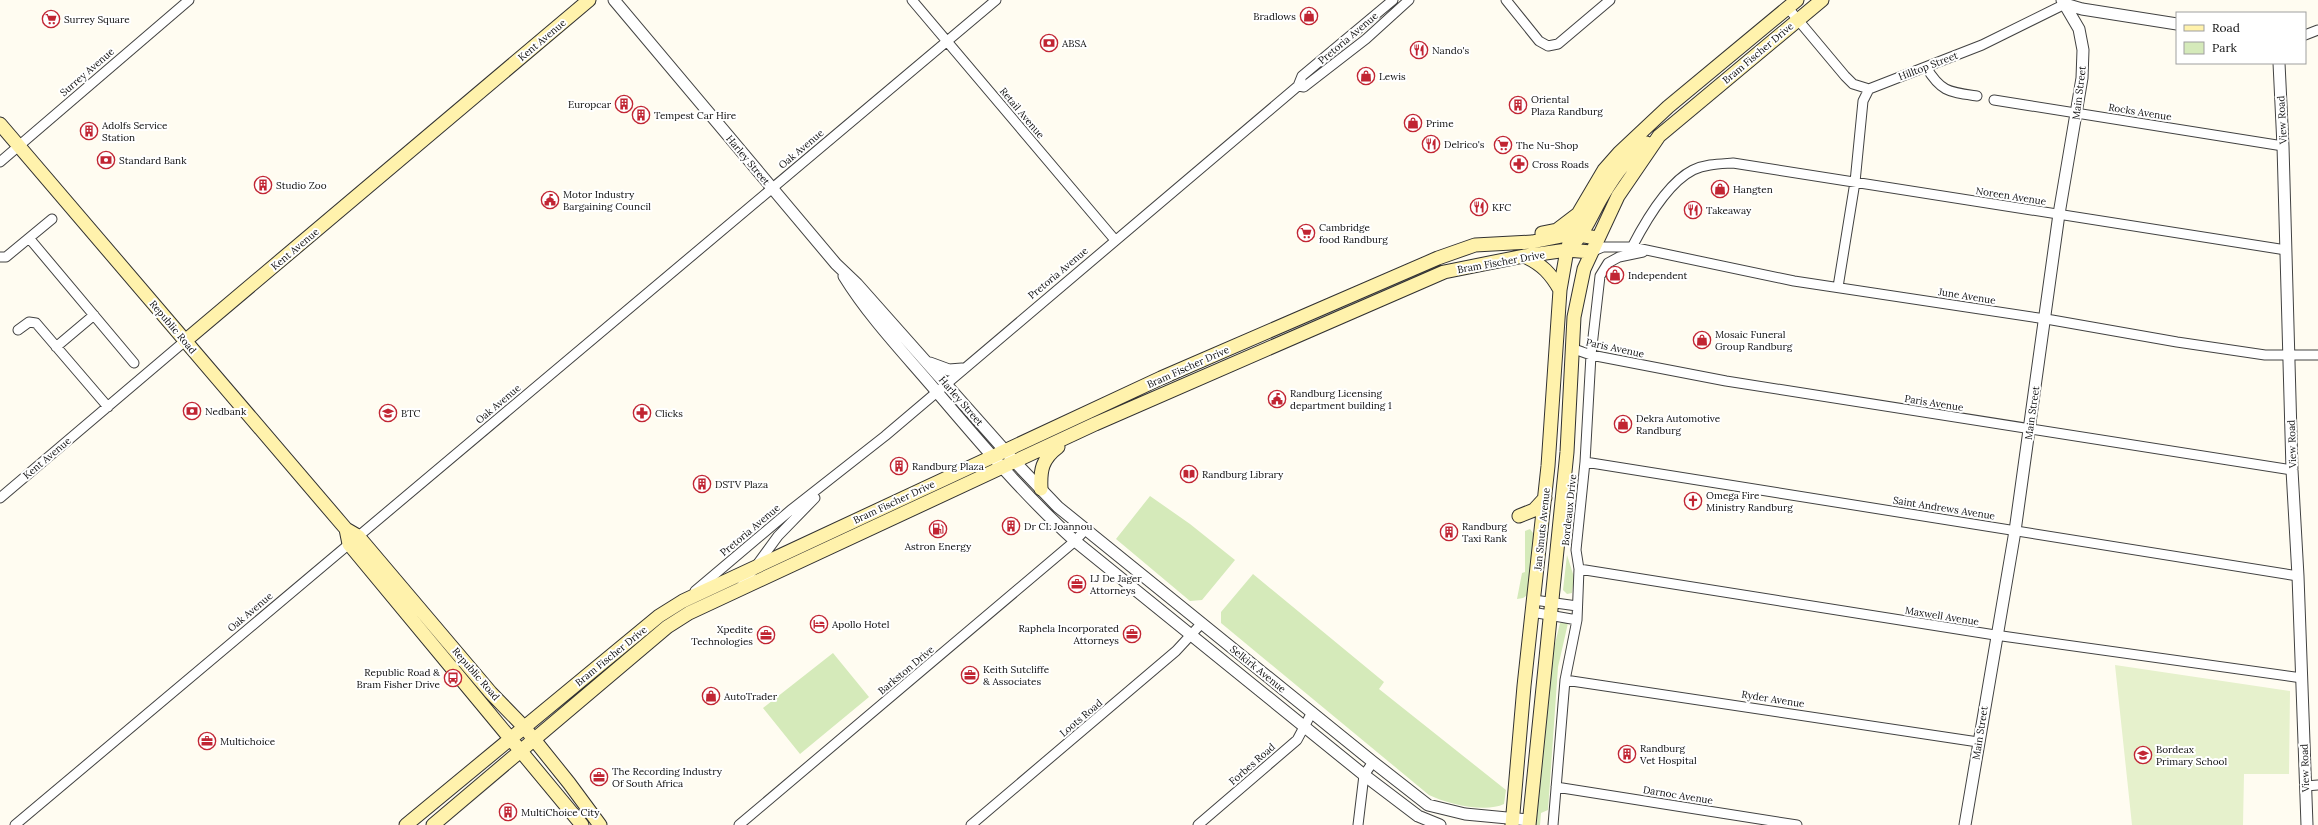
<svg xmlns="http://www.w3.org/2000/svg" width="2318" height="825" font-family="Lora,serif">
  <style>
    .green { fill: #d5eaba }
    .pitch { fill: #e6f1cc }
    .lines { fill: none; stroke-linecap: round; stroke-linejoin: round }
    .minor-casing { stroke: #424242; stroke-width: 11 }
    .tertiary-casing { stroke: #424242; stroke-width: 13 }
    .secondary-casing { stroke: #313131; stroke-width: 15 }
    .minor { stroke: #fff; stroke-width: 9 }
    .tertiary { stroke: #fff; stroke-width: 11 }
    .secondary { stroke: #fff2ac; stroke-width: 13 }
    .labels { text-anchor: middle; dominant-baseline: central; stroke-width: 4; stroke-linejoin: round; paint-order: stroke }
    .poi-label { font-size: 10px; fill: #0f0f0f; stroke: #fff; text-anchor: start }
    .street-label { font-size: 10px; fill: #0f0f0f; stroke: #fff }
  </style>
  <rect width="100%" height="100%" fill="#fffcf1"/>
  <path class="green" d="M1150 496 1190 524 1235 560 1202 600 1190 601 1116 539Z
    M1530 529 1536 537 1529 594 1523 598 1517 599 1522 573 1525 572V531Z
    M1567 555 1574 577 1572 593 1567 594 1563 590Z
    M1253 574 1384 682 1379 689 1506 790 1504 804C1486 813 1447 804 1429 795L1221 623V612Z
    M1560 623H1568L1558 667 1548 810 1541 813 1540 825H1535L1549 669Z
    M833 653 869 697 800 754 763 708Z"/>
  <path class="pitch" d="M2115 665 2290 691 2289 774H2244L2243 825H2132Z"/>
  <g class="lines">
    <defs>
      <path id="minor" d="M912 0 1115 240
        M1506 0 1539 41 1548 46 1558 44 1610 0
        M1788 8 1845 76 1853 84 1869 89
        M2305 35 2318 30
        M1926 67C1941 92 1949 92 1977 96
        M1298 86 1304 87 1366 39 1409 0
        M1994 100 2283 146
        M0 162 189 0
        M29 238 134 363
        M1632 247C1645 222 1667 183 1693 170 1706 164 1719 164 1733 163L2286 250
        M1591 252 1603 247H1632L1794 281 2052 320 2177 342 2265 355H2318
        M0 257H6L52 219
        M1838 287 1855 182 1863 101 1869 89 1982 45 2065 4
        M18 330 29 322 36 323 108 407
        M56 347 94 315
        M1574 349 1591 355 1726 381 2292 470
        M1585 462 2298 576
        M0 498 185 341
        M1579 569 1995 635 2302 678
        M740 588 778 536 815 498
        M695 591 792 509 885 436 1298 86 1302 76 1393 0
        M1534 600 1577 606
        M1532 612 1577 620
        M1565 680 1978 742
        M2306 786 2318 785
        M1556 787 1797 825
        M15 825 996 0
        M739 825 1075 541 1085 530
        M971 825 1176 651 1201 624
        M1198 825 1297 740 1312 712
        M1358 825 1364 775 1373 762
        M1553 825 1565 680 1577 620 1579 569 1576 550 1585 462 1591 355 1600 276 1608 263 1619 257 1643 252"/>
      <path id="tertiary" d="M614 0 836 264 857 284 1015 462 1058 507 1373 762 1428 805 1465 814 1529 820
        M2065 4 2082 9 2177 24
        M2279 63 2283 146 2292 470 2298 576 2307 825
        M844 276C868 315 901 350 931 385 977 439 1022 493 1075 541L1364 775 1418 816 1440 825
        M930 363 949 370 962 369
        M1965 825 2015 531 2059 214 2082 78 2083 50 2079 29 2062 0"/>
      <path id="secondary" d="M0 124 346 529 358 536 491 693 524 727 569 783 600 825
        M1542 233 1557 230 1578 214
        M1576 241C1588 227 1593 211 1603 195 1614 176 1629 155 1647 143
        M1524 256C1542 264 1551 274 1560 290
        M185 341 589 0
        M1041 489C1040 470 1042 459 1058 447
        M1519 516 1534 510 1545 498
        M346 529 349 544 582 825
        M406 825 659 616 683 601 1161 378 1438 258 1475 245 1532 242 1572 234 1597 238
        M433 825 667 627 689 613 1095 424 1444 272 1524 256 1567 250 1591 252
        M1512 825 1524 686 1548 466 1560 290 1567 250 1578 214 1604 170 1619 153 1668 107 1797 0
        M1529 825 1567 452 1574 317 1584 269 1618 196 1659 136 1822 0"/>
    </defs>
    <use href="#minor" class="minor-casing"/>
    <use href="#tertiary" class="tertiary-casing"/>
    <use href="#secondary" class="secondary-casing"/>
    <use href="#minor" class="minor"/>
    <use href="#tertiary" class="tertiary"/>
    <use href="#secondary" class="secondary"/>
  </g>
  <defs>
    <symbol id="shop-ring" viewBox="-11 -11 22 22"><circle r="9.5" fill="#fff" stroke="#c12533" stroke-width="1.5"/><path d="M-5-2.5h2.3a2.7 3.5 0 0 1 5.4 0H5L5.5 6h-11ZM-1.5-2.5h3a1.5 2.3 0 0 0-3 0Z" fill="#c12533"/></symbol>
    <symbol id="supermarket-ring" viewBox="-11 -11 22 22"><circle r="9.5" fill="#fff" stroke="#c12533" stroke-width="1.5"/><path d="M-6-5.5h2.5l.6 2H6L4.5 2H-2.5L-4.4-4H-6ZM-1.5 3.2a1.3 1.3 0 1 0 .1 0ZM3 3.2a1.3 1.3 0 1 0 .1 0Z" fill="#c12533"/></symbol>
    <symbol id="bank-ring" viewBox="-11 -11 22 22"><circle r="9.5" fill="#fff" stroke="#c12533" stroke-width="1.5"/><path d="M-6-4H6V4H-6ZM0-2.3a2.3 2.3 0 1 0 0 4.6a2.3 2.3 0 1 0 0-4.6Z" fill="#c12533"/></symbol>
    <symbol id="restaurant-ring" viewBox="-11 -11 22 22"><circle r="9.5" fill="#fff" stroke="#c12533" stroke-width="1.5"/><path d="M-5-6h1v4h1v-4h1v4h1v-4h1v5L-1.5 .5V6h-2V.5L-5-1ZM5-6V6H3V1.5H1.5Q1.5-4 5-6Z" fill="#c12533"/></symbol>
    <symbol id="building-ring" viewBox="-11 -11 22 22"><circle r="9.5" fill="#fff" stroke="#c12533" stroke-width="1.5"/><path d="M-4-6H4V6H1V3H-1V6H-4ZM-2.5-4.3h1.7v1.8h-1.7ZM.8-4.3h1.7v1.8H.8ZM-2.5-1h1.7V.8h-1.7ZM.8-1h1.7V.8H.8Z" fill="#c12533"/></symbol>
    <symbol id="pharmacy-ring" viewBox="-11 -11 22 22"><circle r="9.5" fill="#fff" stroke="#c12533" stroke-width="1.5"/><path d="M-2-6h4v4h4v4h-4v4h-4v-4h-4v-4h4Z" fill="#c12533"/></symbol>
    <symbol id="civic-ring" viewBox="-11 -11 22 22"><circle r="9.5" fill="#fff" stroke="#c12533" stroke-width="1.5"/><path d="M-.6-6.5H3V-4.5H.6V-3L4-1V1h2V6H-6V1h2V-1L-.6-3ZM-1.2 2.5V6h2.4V2.5Z" fill="#c12533"/></symbol>
    <symbol id="university-ring" viewBox="-11 -11 22 22"><circle r="9.5" fill="#fff" stroke="#c12533" stroke-width="1.5"/><path d="M0-5L7-2L0 1L-7-2ZM-4 1L0 2.5L4 1V4Q0 6-4 4Z" fill="#c12533"/></symbol>
    <symbol id="library-ring" viewBox="-11 -11 22 22"><circle r="9.5" fill="#fff" stroke="#c12533" stroke-width="1.5"/><path d="M-6-4Q-3-5.5-.7-3.5V5Q-3 3-6 4ZM6-4Q3-5.5 .7-3.5V5Q3 3 6 4Z" fill="#c12533"/></symbol>
    <symbol id="church-ring" viewBox="-11 -11 22 22"><circle r="9.5" fill="#fff" stroke="#c12533" stroke-width="1.5"/><path d="M-1.2-6h2.4v3.5h3.3v2.4h-3.3V6h-2.4V-.1h-3.3v-2.4h3.3Z" fill="#c12533"/></symbol>
    <symbol id="fuel-ring" viewBox="-11 -11 22 22"><circle r="9.5" fill="#fff" stroke="#c12533" stroke-width="1.5"/><path d="M-5.5-6h7V0h2V4h1.3V-2.5L3-4.5l.8-.8L6-3V5H2.5V1h-1V6h-7ZM-4.2-4.7v3.2H.2V-4.7Z" fill="#c12533"/></symbol>
    <symbol id="office-ring" viewBox="-11 -11 22 22"><circle r="9.5" fill="#fff" stroke="#c12533" stroke-width="1.5"/><path d="M-6-3h4V-5.5h4V-3h4V5H-6ZM-1-4.5V-3h2v-1.5ZM-6 0V1H6V0Z" fill="#c12533"/></symbol>
    <symbol id="hotel-ring" viewBox="-11 -11 22 22"><circle r="9.5" fill="#fff" stroke="#c12533" stroke-width="1.5"/><path d="M-6-4.5h1.5V1H6V5H4.5V3h-9V5H-6ZM-4 0a1.8 1.8 0 1 1 3.6 0ZM.5 0V-2.5h3Q6-2.5 6 0Z" fill="#c12533"/></symbol>
    <symbol id="bus-ring" viewBox="-11 -11 22 22"><circle r="9.5" fill="#fff" stroke="#c12533" stroke-width="1.5"/><path d="M-5-6H5V4H4V6H2V4H-2V6H-4V4H-5ZM-3.5-4V0h7V-4ZM-3.5 1.2v1.5H-2V1.2ZM2 1.2v1.5H3.5V1.2Z" fill="#c12533"/></symbol>
    <symbol id="school-ring" viewBox="-11 -11 22 22"><circle r="9.5" fill="#fff" stroke="#c12533" stroke-width="1.5"/><path d="M0-5L7-2L0 1L-7-2ZM-4 1L0 2.5L4 1V4Q0 6-4 4Z" fill="#c12533"/></symbol>
  </defs>
  <g fill-rule="evenodd">
    <use href="#shop-ring" x="1299" y="6" width="20" height="20"/>
    <use href="#supermarket-ring" x="41" y="9" width="20" height="20"/>
    <use href="#bank-ring" x="1039" y="33" width="20" height="20"/>
    <use href="#restaurant-ring" x="1409" y="40" width="20" height="20"/>
    <use href="#shop-ring" x="1356" y="66" width="20" height="20"/>
    <use href="#building-ring" x="614" y="94" width="20" height="20"/>
    <use href="#building-ring" x="1508" y="95" width="20" height="20"/>
    <use href="#building-ring" x="631" y="105" width="20" height="20"/>
    <use href="#shop-ring" x="1403" y="113" width="20" height="20"/>
    <use href="#building-ring" x="79" y="121" width="20" height="20"/>
    <use href="#restaurant-ring" x="1421" y="134" width="20" height="20"/>
    <use href="#supermarket-ring" x="1493" y="135" width="20" height="20"/>
    <use href="#bank-ring" x="96" y="150" width="20" height="20"/>
    <use href="#pharmacy-ring" x="1509" y="154" width="20" height="20"/>
    <use href="#building-ring" x="253" y="175" width="20" height="20"/>
    <use href="#shop-ring" x="1710" y="179" width="20" height="20"/>
    <use href="#civic-ring" x="540" y="190" width="20" height="20"/>
    <use href="#restaurant-ring" x="1469" y="197" width="20" height="20"/>
    <use href="#restaurant-ring" x="1683" y="200" width="20" height="20"/>
    <use href="#supermarket-ring" x="1296" y="223" width="20" height="20"/>
    <use href="#shop-ring" x="1605" y="265" width="20" height="20"/>
    <use href="#shop-ring" x="1692" y="330" width="20" height="20"/>
    <use href="#civic-ring" x="1267" y="389" width="20" height="20"/>
    <use href="#bank-ring" x="182" y="401" width="20" height="20"/>
    <use href="#university-ring" x="378" y="403" width="20" height="20"/>
    <use href="#pharmacy-ring" x="632" y="403" width="20" height="20"/>
    <use href="#shop-ring" x="1613" y="414" width="20" height="20"/>
    <use href="#building-ring" x="889" y="456" width="20" height="20"/>
    <use href="#library-ring" x="1179" y="464" width="20" height="20"/>
    <use href="#building-ring" x="692" y="474" width="20" height="20"/>
    <use href="#church-ring" x="1683" y="491" width="20" height="20"/>
    <use href="#building-ring" x="1001" y="516" width="20" height="20"/>
    <use href="#fuel-ring" x="928" y="519" width="20" height="20"/>
    <use href="#building-ring" x="1439" y="522" width="20" height="20"/>
    <use href="#office-ring" x="1067" y="574" width="20" height="20"/>
    <use href="#hotel-ring" x="809" y="614" width="20" height="20"/>
    <use href="#office-ring" x="1122" y="624" width="20" height="20"/>
    <use href="#office-ring" x="756" y="625" width="20" height="20"/>
    <use href="#office-ring" x="960" y="665" width="20" height="20"/>
    <use href="#bus-ring" x="443" y="668" width="20" height="20"/>
    <use href="#shop-ring" x="701" y="686" width="20" height="20"/>
    <use href="#office-ring" x="197" y="731" width="20" height="20"/>
    <use href="#building-ring" x="1617" y="744" width="20" height="20"/>
    <use href="#school-ring" x="2133" y="745" width="20" height="20"/>
    <use href="#office-ring" x="589" y="767" width="20" height="20"/>
    <use href="#building-ring" x="498" y="802" width="20" height="20"/>
  </g>
  <g class="labels">
    <g class="poi-label">
      <text x="1296" y="16" text-anchor="end">Bradlows</text>
      <text x="64" y="19">Surrey Square</text>
      <text x="1062" y="43">ABSA</text>
      <text x="1432" y="50">Nando's</text>
      <text x="1379" y="76">Lewis</text>
      <text x="1531" y="99">Oriental<tspan x="1531" dy="12">Plaza Randburg</tspan></text>
      <text x="611" y="104" text-anchor="end">Europcar</text>
      <text x="654" y="115">Tempest Car Hire</text>
      <text x="1426" y="123">Prime</text>
      <text x="102" y="125">Adolfs Service<tspan x="102" dy="12">Station</tspan></text>
      <text x="1444" y="144">Delrico's</text>
      <text x="1516" y="145">The Nu-Shop</text>
      <text x="119" y="160">Standard Bank</text>
      <text x="1532" y="164">Cross Roads</text>
      <text x="276" y="185">Studio Zoo</text>
      <text x="1733" y="189">Hangten</text>
      <text x="563" y="194">Motor Industry<tspan x="563" dy="12">Bargaining Council</tspan></text>
      <text x="1492" y="207">KFC</text>
      <text x="1706" y="210">Takeaway</text>
      <text x="1319" y="227">Cambridge<tspan x="1319" dy="12">food Randburg</tspan></text>
      <text x="1628" y="275">Independent</text>
      <text x="1715" y="334">Mosaic Funeral<tspan x="1715" dy="12">Group Randburg</tspan></text>
      <text x="1290" y="393">Randburg Licensing<tspan x="1290" dy="12">department building 1</tspan></text>
      <text x="205" y="411">Nedbank</text>
      <text x="401" y="413">BTC</text>
      <text x="655" y="413">Clicks</text>
      <text x="1636" y="418">Dekra Automotive<tspan x="1636" dy="12">Randburg</tspan></text>
      <text x="912" y="466">Randburg Plaza</text>
      <text x="1202" y="474">Randburg Library</text>
      <text x="715" y="484">DSTV Plaza</text>
      <text x="1706" y="495">Omega Fire<tspan x="1706" dy="12">Ministry Randburg</tspan></text>
      <text x="1024" y="526">Dr CL Joannou</text>
      <text x="1462" y="526">Randburg<tspan x="1462" dy="12">Taxi Rank</tspan></text>
      <text x="938" y="546" text-anchor="middle">Astron Energy</text>
      <text x="1090" y="578">LJ De Jager<tspan x="1090" dy="12">Attorneys</tspan></text>
      <text x="832" y="624">Apollo Hotel</text>
      <text x="1119" y="628" text-anchor="end">Raphela Incorporated<tspan x="1119" dy="12">Attorneys</tspan></text>
      <text x="753" y="629" text-anchor="end">Xpedite<tspan x="753" dy="12">Technologies</tspan></text>
      <text x="983" y="669">Keith Sutcliffe<tspan x="983" dy="12">&amp; Associates</tspan></text>
      <text x="440" y="672" text-anchor="end">Republic Road &amp;<tspan x="440" dy="12">Bram Fisher Drive</tspan></text>
      <text x="724" y="696">AutoTrader</text>
      <text x="220" y="741">Multichoice</text>
      <text x="1640" y="748">Randburg<tspan x="1640" dy="12">Vet Hospital</tspan></text>
      <text x="2156" y="749">Bordeax<tspan x="2156" dy="12">Primary School</tspan></text>
      <text x="612" y="771">The Recording Industry<tspan x="612" dy="12">Of South Africa</tspan></text>
      <text x="521" y="812">MultiChoice City</text>
    </g>
    <g class="street-label">
      <text transform="translate(1348 38) rotate(-40)">Pretoria Avenue</text>
      <text transform="translate(542 40) rotate(-40)">Kent Avenue</text>
      <text transform="translate(1758 53) rotate(-40)">Bram Fischer Drive</text>
      <text transform="translate(1928 66) rotate(-21)">Hilltop Street</text>
      <text transform="translate(87 72) rotate(-41)">Surrey Avenue</text>
      <text transform="translate(2079 93) rotate(-83)">Main Street</text>
      <text transform="translate(2140 112) rotate(9)">Rocks Avenue</text>
      <text transform="translate(1022 113) rotate(50)">Retail Avenue</text>
      <text transform="translate(2282 120) rotate(-93)">View Road</text>
      <text transform="translate(801 149) rotate(-40)">Oak Avenue</text>
      <text transform="translate(748 160) rotate(50)">Harley Street</text>
      <text transform="translate(2011 196) rotate(9)">Noreen Avenue</text>
      <text transform="translate(295 249) rotate(-40)">Kent Avenue</text>
      <text transform="translate(1501 262) rotate(-10)">Bram Fischer Drive</text>
      <text transform="translate(1058 273) rotate(-40)">Pretoria Avenue</text>
      <text transform="translate(1967 296) rotate(9)">June Avenue</text>
      <text transform="translate(173 327) rotate(50)">Republic Road</text>
      <text transform="translate(1615 348) rotate(12)">Paris Avenue</text>
      <text transform="translate(1188 367) rotate(-24)">Bram Fischer Drive</text>
      <text transform="translate(961 401) rotate(49)">Harley Street</text>
      <text transform="translate(1934 403) rotate(9)">Paris Avenue</text>
      <text transform="translate(498 404) rotate(-40)">Oak Avenue</text>
      <text transform="translate(2032 413) rotate(-82)">Main Street</text>
      <text transform="translate(2292 444) rotate(-92)">View Road</text>
      <text transform="translate(47 458) rotate(-40)">Kent Avenue</text>
      <text transform="translate(894 502) rotate(-25)">Bram Fischer Drive</text>
      <text transform="translate(1944 508) rotate(9)">Saint Andrews Avenue</text>
      <text transform="translate(1569 510) rotate(-84)">Bordeaux Drive</text>
      <text transform="translate(1542 529) rotate(-84)">Jan Smuts Avenue</text>
      <text transform="translate(750 530) rotate(-40)">Pretoria Avenue</text>
      <text transform="translate(250 612) rotate(-40)">Oak Avenue</text>
      <text transform="translate(1942 616) rotate(9)">Maxwell Avenue</text>
      <text transform="translate(611 656) rotate(-39)">Bram Fischer Drive</text>
      <text transform="translate(1258 669) rotate(39)">Selkirk Avenue</text>
      <text transform="translate(906 670) rotate(-40)">Barkston Drive</text>
      <text transform="translate(476 674) rotate(49)">Republic Road</text>
      <text transform="translate(1773 699) rotate(9)">Ryder Avenue</text>
      <text transform="translate(1081 718) rotate(-40)">Loots Road</text>
      <text transform="translate(1980 733) rotate(-81)">Main Street</text>
      <text transform="translate(1252 764) rotate(-41)">Forbes Road</text>
      <text transform="translate(2305 768) rotate(-92)">View Road</text>
      <text transform="translate(1678 795) rotate(9)">Darnoc Avenue</text>
    </g>
  </g>
  <rect x="2176" y="12" width="130" height="52" fill="#ffffff" stroke="#9f9f9f"/>
  <rect x="2184" y="25" width="20" height="6" fill="#fff2ac" stroke="#9f9f9f"/>
  <text x="2212" y="32" font-size="12" fill="#0f0f0f">Road</text>
  <rect x="2184" y="42" width="20" height="12" fill="#d5eaba" stroke="#9f9f9f"/>
  <text x="2212" y="52" font-size="12" fill="#0f0f0f">Park</text>
</svg>
